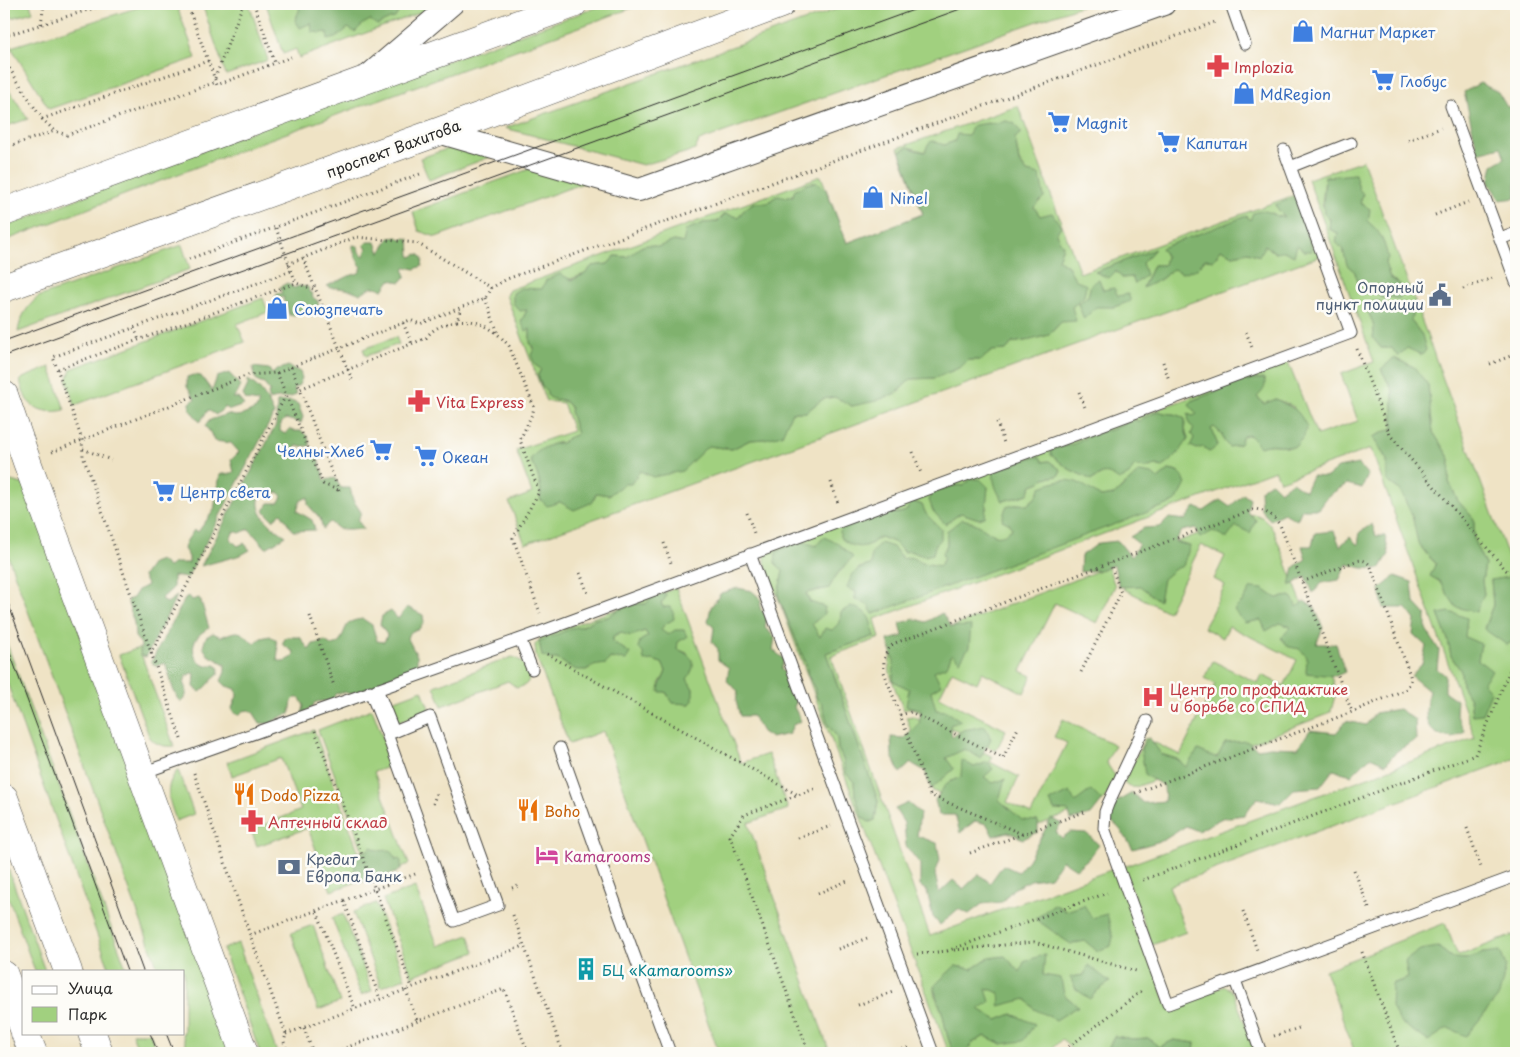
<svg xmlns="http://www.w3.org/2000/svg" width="1520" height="1057" font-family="'Playpen Sans',sans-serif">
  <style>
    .green { fill: #a1d07f; stroke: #667e55; fill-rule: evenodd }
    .forest { fill: #80b26e; stroke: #566e4c }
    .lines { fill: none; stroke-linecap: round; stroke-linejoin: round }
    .lane-casing { stroke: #484742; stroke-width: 13 }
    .street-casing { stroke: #484742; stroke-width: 24 }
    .secondary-casing { stroke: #484742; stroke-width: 29 }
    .path { stroke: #484742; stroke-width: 3; stroke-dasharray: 1 4; stroke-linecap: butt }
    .lane { stroke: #fff; stroke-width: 11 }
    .street { stroke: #fff; stroke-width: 22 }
    .secondary { stroke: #fff; stroke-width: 28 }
    .tram { stroke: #2b2b2b; stroke-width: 1 }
    .labels { text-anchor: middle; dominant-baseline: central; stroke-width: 5; stroke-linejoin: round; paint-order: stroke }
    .shop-label { font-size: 15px; fill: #366cbe; stroke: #fdfcf7; text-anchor: start }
    .health-label { font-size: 15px; fill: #be3a42; stroke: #fdfcf7; text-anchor: start }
    .street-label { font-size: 15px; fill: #2b2b2b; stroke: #fdfcf7 }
    .service-label { font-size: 15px; fill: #4e5e75; stroke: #fdfcf7; text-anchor: end }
    .food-label { font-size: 15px; fill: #c56008; stroke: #fdfcf7; text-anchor: start }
    .hotel-label { font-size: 15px; fill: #b23c85; stroke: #fdfcf7; text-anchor: start }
    .culture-label { font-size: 15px; fill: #0d838f; stroke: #fdfcf7; text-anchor: start }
  </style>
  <rect width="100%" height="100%" fill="#fdfcf7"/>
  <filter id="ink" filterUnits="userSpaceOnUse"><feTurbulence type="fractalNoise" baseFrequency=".02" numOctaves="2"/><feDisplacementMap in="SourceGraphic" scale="10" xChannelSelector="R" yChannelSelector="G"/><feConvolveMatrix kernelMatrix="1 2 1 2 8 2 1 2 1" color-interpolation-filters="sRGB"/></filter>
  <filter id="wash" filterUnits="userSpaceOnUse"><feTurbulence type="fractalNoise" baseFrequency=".0096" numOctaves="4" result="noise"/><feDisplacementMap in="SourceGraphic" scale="20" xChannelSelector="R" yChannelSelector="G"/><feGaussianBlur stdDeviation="1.12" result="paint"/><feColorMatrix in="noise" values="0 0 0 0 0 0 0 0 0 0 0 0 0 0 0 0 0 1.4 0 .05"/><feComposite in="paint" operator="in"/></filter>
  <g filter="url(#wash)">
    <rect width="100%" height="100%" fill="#efe3c5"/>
    <path class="green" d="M4 4H30L33 12 4 20Z
      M149 4H176L196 58 49 109 11 47Z
      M202 4H249L268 60 226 75Z
      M266 4H433L427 10 299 58 296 49 283 54Z
      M606 4H643L262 142 4 241V227L284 119Z
      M851 4H1086L699 141 695 150 643 165 505 128Z
      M4 82 28 119 4 127Z
      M1018 106 1080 273 1297 194 1320 256 525 544 509 502 532 493 516 450 573 431 563 403 546 401 506 295 509 290 821 176 847 243 923 214 898 148ZM1006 121 1015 138 1019 161 1027 172 1034 207 1040 217 1063 246 1058 259 1068 266 1084 296 1072 307 1061 322 1049 335 1030 340 1012 343 1006 350H992L981 360H968L961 367 935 378 911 379 896 393 852 406 835 397 823 399 806 412H793L765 439 750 440 732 449 708 446 698 455 640 470 609 495 596 493 560 502 542 492 536 470 530 460C539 453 550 441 562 443L568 438 577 435C576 430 575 427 573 422 571 414 572 405 563 401 556 398 554 401 547 395L548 391 542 386 538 375 541 369 530 342V329L521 322 527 310 542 289 585 274 592 266 608 264 615 256 627 257 642 246 658 247 674 241 683 243 703 223 718 222 738 217 744 210 753 203H767L778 195C780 195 785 197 787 197 792 197 806 185 813 182L826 190 846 244 923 214 900 152 908 147 926 152 932 141 944 145 955 141 969 135 986 123 995 124ZM1275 205 1308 237 1312 251 1296 245 1294 255 1284 251 1276 253 1264 245 1259 256 1248 252 1233 255 1221 249 1205 259 1197 269H1173L1161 279 1143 287 1153 265H1164L1166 256 1162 248 1273 213 1278 217 1285 218ZM1154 250 1142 263 1135 284 1132 277 1122 278 1116 271 1095 272ZM1088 296H1118L1114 307 1078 304Z
      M462 144 495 155 429 180 420 158Z
      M1363 160 1514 573H1516V590L1510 577 1491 580 1493 605 1484 628 1507 644 1516 639V696L1512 700 1509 716 1516 722V758L1169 886 1186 932 1152 945 1123 867 1475 738 1371 449 1280 481 1275 470 875 619 880 638 831 656 930 936 1116 868 1168 1007 1225 986 1233 992 1236 999 1255 1053H1194L1195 1043 1174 1040 1159 1047 1148 1038 1133 1039 1114 1036 1106 1053H1074L1062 1039 1048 1053H1036L1028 1047 1024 1053H966L972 1043 985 1036 1002 1044 1013 1014 997 1020 978 1009 986 987 1000 993 1026 999 1034 1009 1078 1007 1043 975 1044 954 1020 972 988 958 972 969 955 966 934 993C937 1000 941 1008 943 1015 946 1029 947 1041 955 1053H949L765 563V556L770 550 1288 362 1317 435 1358 421 1341 374 1374 362 1308 179ZM1325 177 1360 203 1390 278 1400 284 1403 294 1375 290 1369 292 1359 293 1355 272 1348 265 1343 250 1336 242 1338 233 1329 229 1330 219 1322 204ZM1365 307 1389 310 1411 321 1422 335 1407 348H1381L1373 338C1376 325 1371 318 1365 307ZM1381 369 1428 385 1433 432 1450 459 1449 482 1458 501 1474 519V541L1485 565 1482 581 1484 594 1449 596 1439 581 1431 576 1436 564 1428 556 1416 529 1412 515 1400 490 1387 481V460L1373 438 1393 428V391ZM1213 393 1257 397 1265 404 1276 399 1294 407 1288 448C1278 444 1270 444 1260 446L1250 435 1243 436 1224 441 1222 434 1214 427 1211 429 1218 445 1203 447 1189 414 1194 417 1197 414 1193 409 1191 401 1198 398ZM1159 411C1169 416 1173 411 1185 419V429L1188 439 1162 467 1156 465 1145 468 1133 466 1110 474 1104 473 1092 480 1069 469 1055 457 1062 446 1074 444 1080 440 1103 431 1111 430 1125 423 1139 421 1145 417ZM1049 461 1061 470 1058 476 1044 478 1040 482 1032 485 1028 494 1003 501 1005 466 1015 464ZM1169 470 1179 472 1186 483 874 614 868 605 855 599 859 568 871 565 893 547 903 559 911 557 922 563 940 566 944 558 942 553 947 545V531L962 520C966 521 970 521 974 523 990 530 995 544 1012 529L1010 524 1018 504 1027 505 1036 497 1041 487 1095 493 1101 497 1114 495 1125 484 1158 479ZM955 485 988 487 986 499 987 508 979 519 961 513 945 524 935 492 946 489ZM912 501 922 505 926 514 941 529 935 546 924 556 910 551 904 552 894 542 880 537 870 544 847 524C864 526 864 518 878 514 887 512 897 514 907 511ZM816 546 845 567 837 574 829 588 806 593 810 602 824 614 812 624 820 638 832 630 840 622 841 612 875 636 826 653 878 801 875 820 870 822 864 818 855 795 854 782 846 773 843 759 838 749 837 737 828 725 822 703 816 697 815 689 808 675 806 664 778 596 783 571ZM1438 614 1465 637 1478 660 1483 683 1472 715 1470 699 1462 685 1461 671 1451 656 1448 640ZM1054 904 1066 911 1092 918 1058 936 1050 928 1036 919ZM1084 975 1110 982 1098 990 1070 977Z
      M532 168 586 182 436 237 419 231 413 212Z
      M182 245 190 269 18 332C20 317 27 307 38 297Z
      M263 298 268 312 237 324 245 342 75 405 67 381 71 369Z
      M396 337 399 344 366 356 363 349Z
      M50 367 65 410C51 413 37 412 27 400 24 395 22 387 20 381L23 378Z
      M11 481 26 485 235 1053H189L182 1033H184V971H159L4 545V483Z
      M1253 514C1264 516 1269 523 1274 532L1333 682 1335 696 1331 711 1325 715 1136 787C1130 788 1127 787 1124 782L1145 738 1180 755 1215 684 1204 678 1213 661 1258 683 1262 675 1284 686 1297 660 1229 626 1223 638 1204 628 1225 585 1214 579 1225 556 1201 545 1168 612 1124 589 1116 564Z
      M1108 567 1115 586 1097 623 1055 603 1021 671 1032 676 1024 693 982 672 977 683 952 671 939 697 1006 730 996 751 914 709 910 708 904 710C898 693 879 663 897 648Z
      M676 588 741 763 768 754 788 809 748 823 830 1053H719L603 731 569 744 536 656 535 645 542 636ZM665 599 661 603 663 607 664 625 660 630 677 643V649L687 653V679L693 689 690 704 674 703 659 684 664 676 666 671 662 663 652 660 648 636 645 631C635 634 631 638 621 632L613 636V642L621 647 620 660 610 658 586 670 567 666 563 662 557 659 542 656 539 641 548 639 572 628 582 626 596 619 608 617 616 611 636 604H646Z
      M4 636 127 971H110L4 674Z
      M139 648 174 746C164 747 155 745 149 736L119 655Z
      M512 657C523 659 536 677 525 685 522 687 519 687 517 688L508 681 442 706 434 686Z
      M422 690 430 711 398 722 390 702Z
      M372 709 393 765 374 772 409 864 373 878 318 730Z
      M913 716 993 757 990 762 1019 777 1007 802 1031 814 1067 743 1054 737 1063 719 1115 745 1106 762 1115 776V779L1103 801 1022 831 933 791 906 717Z
      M314 730 368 878 331 891 308 828 257 846 251 830 301 810 281 758 232 776 227 762Z
      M178 770 194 814 176 821C170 801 162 788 178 770Z
      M4 857 45 971H35L4 886Z
      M415 887 438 946 469 935 475 952 412 976 383 899Z
      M376 903 405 978 381 987 353 912Z
      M343 914 372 991 361 995 332 918Z
      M1445 923 1458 956 1516 934V1053H1355L1325 970ZM1438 947 1452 958 1466 959 1484 953 1392 984 1408 978Z
      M313 925 340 1002 318 1010 291 933Z
      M238 943 277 1053H260L223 949Z
      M132 1033H150L157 1053H139Z"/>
    <path class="forest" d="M300 4H408V8L399 11 395 18 390 19 377 25 370 20 363 24 355 32 348 28 336 38 328 40 327 32 322 33 312 32 311 23 300 28 295 20 299 11Z
      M1480 83 1498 92 1507 107 1516 106V198L1500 200 1489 183 1493 165 1505 158 1501 147 1478 153 1464 92Z
      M1006 121 1014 123 1021 133 1015 138 1019 162 1027 172 1040 175 1044 197 1034 207 1040 216 1052 213 1061 226 1056 234 1063 246 1058 259 1068 266 1075 279 1086 285 1084 296 1072 307 1076 321 1061 322 1049 335 1030 340 1012 343 1006 350 992 351 981 360H968L961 367 935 378 911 379 896 393 876 401 852 406 835 397 823 399 806 412H792L782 435 765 439 750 440 732 449 708 446 682 471 653 477 640 471 631 484H624L609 495 596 493 593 502 574 510 560 502 547 506 540 499C543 486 537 471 530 460 535 451 552 442 562 443L568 438 577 434 570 411 571 408C568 405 566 401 562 400 554 398 555 402 547 395V391L542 387 538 375 541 369 535 365 531 355 534 349 530 342V329L526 331 521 322 527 310 520 311 513 303V293L521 288 542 289 546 280 560 274 572 280 585 274 592 266 608 264 615 256 627 257C638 249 644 241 658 247L674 241 683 243 686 230 703 223 717 222 725 214 738 217 744 210 753 203H767L778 195 786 197 793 196 795 189C810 184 814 177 826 190L847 243 923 214 900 152 908 147 915 150 925 152 928 144 932 141 944 145 955 141 957 134 969 135 972 126C983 122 994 125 1006 121Z
      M1355 174 1359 189 1363 194 1360 203 1370 209 1368 222C1381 231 1385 244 1388 258L1385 263 1390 278 1400 284 1403 294 1399 299 1391 297 1381 298 1375 290 1369 292 1359 293 1355 272 1347 265 1343 250 1336 242 1338 233 1329 229 1330 219 1324 214C1322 201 1325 189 1325 177Z
      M1292 198 1298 200 1308 227 1304 232 1308 237 1312 251H1304L1297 245 1294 256 1284 251 1276 253 1265 245 1259 256 1248 252 1233 255 1221 249 1214 260 1205 259 1197 269 1182 273 1173 269 1161 279 1143 288 1153 265H1164L1166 256 1161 248 1246 216 1250 220 1253 213C1273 207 1269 217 1284 217L1275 205Z
      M398 237 401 240 405 238 409 239 410 255 411 257 417 254 420 255 423 259 422 266 415 269 406 267 404 271 406 276 401 282 390 280 383 290C373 284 370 288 360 294 355 290 336 287 330 288L327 286 337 281H339L349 276 359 273 362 267C358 263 352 251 353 245L358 246 359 252 364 256 367 248 364 245 367 242H376L380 253 389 238Z
      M1155 249 1142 263 1146 275 1135 284 1132 277 1122 278 1116 271 1109 278 1095 272Z
      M1099 279 1103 290 1114 288 1118 296 1128 294 1131 301 1114 307H1096L1084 319 1078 304 1088 296 1091 284Z
      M287 283 294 288 299 286 308 287 309 292 313 294 312 297 318 301V306L321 310 316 316 309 315 304 309 299 312 296 311 294 316 289 315 286 304 283 300 284 297 275 298 277 294 282 293 280 287Z
      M1380 301 1389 310 1403 302 1413 312 1411 321 1422 335 1426 350 1422 355 1407 348 1398 357 1392 348H1381L1373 338C1376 325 1371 318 1365 307L1368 302Z
      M1394 358 1414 367 1428 385 1433 432 1450 459 1449 482 1458 501 1474 519V541L1485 565 1482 581 1484 594 1476 612 1456 607 1439 581 1430 576 1436 563 1428 556 1418 543 1412 515 1400 490 1387 481V460L1373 437 1393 428V391L1381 369Z
      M288 366 300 372 302 378 299 385 294 388 296 395C286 400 281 396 270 400L268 394 270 391 264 384 258 382 254 376 253 367 269 369 272 374 275 371Z
      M229 373 241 386 237 394 233 398H238L244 405 230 410 225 407 216 415 208 410 200 422 190 410V403L195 399 187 387V377L193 375 201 376 212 391 217 377Z
      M1253 379H1264C1267 387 1263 391 1257 397L1264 404 1276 399C1295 410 1296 406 1307 427L1304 436 1295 447C1288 448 1285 446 1278 445 1271 444 1266 445 1260 447L1250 435 1243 436 1240 444 1229 447 1224 441 1222 434 1214 427 1211 429 1218 445 1210 452 1203 447 1197 449 1190 446 1194 438 1191 434 1194 428 1189 424 1188 414 1193 416 1197 414 1189 405 1191 401 1240 382Z
      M248 380C262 388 267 399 274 414L187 578 173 576V588L161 599 167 603 177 596 146 657 140 655 141 644 135 637 134 623 127 600 133 598 138 590 147 585 143 576 152 563 160 560 168 567 175 563H189V557L184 549 186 542 194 530 198 532 214 510 220 474H229L234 472 231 460 239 452 231 443 214 441 210 432 205 426 210 420 228 414C238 419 247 413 256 409L259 402 246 400 243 395 248 385Z
      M291 401 298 404 303 417 301 423 286 419C281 422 280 425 280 431L285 434 289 429 294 431H302L308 437 310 446H296L295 452 318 459 325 480 335 478 341 488H350L353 500 361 512 358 521 364 529H339L330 522 323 529 320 518 308 505V497L300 501 297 511 312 520 315 530 293 531 281 513 273 520 264 511 269 503H278L282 497 279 492 260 496C254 514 272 527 286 536L266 548 249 529 240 533 234 531 230 539 238 546 244 543 250 550 241 555 201 566 276 425 277 402Z
      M1159 411C1169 416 1173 411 1185 419V429L1188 439C1181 451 1174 459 1162 467L1156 465 1145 468 1134 466 1129 475 1119 480C1106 471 1104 472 1092 480L1069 469 1051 455V450L1074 444 1080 440 1103 431 1111 430 1133 420 1139 421 1145 417Z
      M1033 457H1040L1043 462 1049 461 1061 470 1058 476 1044 478 1040 482 1032 485 1028 494 1003 501C997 492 992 482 994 471Z
      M1358 464 1368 475 1362 488 1347 484 1329 495 1318 509H1302L1297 520 1284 513 1270 520 1261 510 1260 490 1271 482 1280 491 1292 482 1305 491 1312 476 1327 477 1338 468Z
      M1169 470 1179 472 1186 483 1182 492 1175 502 873 614 868 605 855 599 856 592 847 588C852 572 855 569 871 565V554L880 543 893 547 903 559 911 557 922 563 940 566 944 558 942 553 947 545V531L962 519C966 520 970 521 974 523 990 529 995 544 1012 529L1010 524 1002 520 1006 507 1018 504 1027 505 1036 497 1041 487C1071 475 1076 480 1101 497L1114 495 1139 472 1152 474 1158 479Z
      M970 479H980L988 487 985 517 979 519 961 513 945 524 933 511 929 500 934 492C946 489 952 484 964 486Z
      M1243 494 1250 499 1247 512 1256 520 1250 533 1236 526 1227 538 1213 531 1200 538 1196 528 1182 531 1175 542 1190 546 1183 566 1175 569 1163 579 1159 601 1140 586 1119 587 1114 565 1099 570 1080 572 1081 556 1099 543 1118 541 1131 557 1139 544 1130 537 1144 528 1160 527 1169 518 1185 520 1195 507 1204 511 1220 500 1230 507Z
      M912 501 922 505 926 514 941 529V539L935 546 933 554 924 556 910 551 904 552 894 542 880 537C876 539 873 543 870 544 858 550 848 545 840 537V531L847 524C865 526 863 517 878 514 887 513 897 515 906 511Z
      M1372 524 1376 536H1385L1389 554 1380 569 1362 568 1347 564 1339 580 1322 583 1313 593 1306 576 1290 586 1294 567 1306 559 1302 546H1312L1315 533 1334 531 1340 546 1350 537 1358 545 1360 532Z
      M824 537 837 543 853 557 837 574 829 588 806 593 810 602 825 607 824 614 812 624 820 637 825 628 832 630 840 622 841 612 851 606C871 613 869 617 875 636L826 653 878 801 875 820 869 822 863 818 859 807 855 795 854 782 846 773 843 759 838 749 837 737 828 725 822 703 816 697 815 689 808 675 806 664 778 596 783 571 775 563 776 552 793 544 804 542 816 546Z
      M1395 576 1412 582 1414 602 1426 615V629L1439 650 1437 669 1445 675V692L1457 700 1456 714 1465 732 1452 738C1447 737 1440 736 1436 733 1422 726 1426 703 1429 691L1411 676 1422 664 1426 646 1413 634 1415 620 1406 608H1383L1380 589Z
      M1510 577 1516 590V639L1507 645 1484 629 1493 605 1491 580Z
      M738 588 752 591 761 599 760 609 767 615 765 628 775 637 773 650 784 659 781 669 790 678 787 690 797 700 794 707 801 721 793 725 789 734 771 738 762 732 753 716H740L736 701 738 691 727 681 729 668 718 660V649L712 642 714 628 708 621 711 607 721 593Z
      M1251 588 1263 589 1276 598 1291 596 1297 607 1304 601 1315 608 1323 628 1316 644H1336L1345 672 1336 676 1306 673 1307 657 1300 649 1289 647 1281 638 1291 627 1280 623 1266 631 1261 620 1245 623 1234 610 1243 601Z
      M662 594H666L665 599 661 603 663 607H670L673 612 674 619 664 625 661 630 668 635 675 630H684L687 637 678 642 677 649C694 656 698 664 687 679L693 689V700L690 704 673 703 666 692H659C659 683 664 679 666 671L662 663 652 660 644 661 643 653 638 648 640 641 648 636 645 631C634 634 632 639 621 632L613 636V642L630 653 626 660 610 658 606 664 592 666 586 670H576L557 659H550L542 656 539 641 548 638 572 628 583 626 596 619 608 617 616 611 636 604H646L649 600Z
      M189 596 192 600 199 598 201 601 209 628C204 631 199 634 196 639 190 648 195 664 207 666 210 666 213 665 216 665L219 669 218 675C210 680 208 687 200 692L194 687 195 674 192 673 186 676 184 685C188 692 187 697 181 702 171 693 171 675 165 663L156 666 151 662 186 597Z
      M407 607 423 615 424 623 418 630 412 631 407 637 417 656V669L412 674H396L388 678 383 683 350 694 344 692 335 694 333 700C326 702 321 700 314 703L313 707 302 714 304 706 300 698H295L292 701 290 714C287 715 284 715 281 717 270 722 275 725 260 723L253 712 249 710 243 711 239 715 234 713 232 708 237 696 236 689 226 686 221 681 225 672V664L208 655 203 647 206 637 213 633 221 637C239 629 240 630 254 644L261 638 270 636 276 640 278 651 277 660 284 662 293 657 294 652 282 644 286 637H300L309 650 313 644 325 641 331 645 339 643C348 627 343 621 363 619L372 625 377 641 384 642 387 635 380 624 382 616 391 611 398 619Z
      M1450 612 1467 618 1465 637 1481 644 1478 660 1492 671 1483 683 1491 692 1482 714 1472 715 1470 699 1462 685 1461 671 1451 656 1448 640 1438 614Z
      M942 613 951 627 971 626 969 647 960 661 952 654 947 666 934 671 941 685 931 691 936 710 946 711 961 721 950 725 952 737 963 730 985 726 991 739 980 758 965 749 946 758 954 769 931 789 925 771 911 763 900 773 892 756 891 737 904 738 919 725 921 709 906 706 909 689 893 681 894 662 888 640 903 636 900 623 915 619 926 622Z
      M1399 709 1415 720 1416 740 1397 751 1386 764 1370 757 1352 775 1333 770 1320 787 1294 789 1280 803 1257 798 1244 815 1222 818 1198 831 1186 826 1164 840 1133 849C1125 837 1121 827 1109 820L1115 803 1132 793 1143 803 1165 801 1164 786 1145 775 1141 748 1149 737 1161 754 1177 759 1186 767 1198 750 1217 758 1225 743 1246 741 1258 749 1270 747 1298 748 1310 730 1336 733 1346 721 1366 725 1375 713Z
      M962 760 974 767 988 762 993 769 984 777 993 783 1005 779 999 800 1022 820 1038 821V832L1023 839 1008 832 993 836 987 824 975 821 960 833 955 815H939L935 800 947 783 961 777Z
      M1091 790 1102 801 1091 815 1071 820 1068 811 1054 810 1050 801 1070 792 1075 802Z
      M908 803 920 813 917 836 937 843 940 860 935 874 939 893 953 880 963 889 979 874 990 883 1003 865 1018 872 1028 860 1051 819 1061 823 1056 832 1062 838 1070 832 1086 833 1099 845 1090 857 1076 869 1062 860 1050 877 1031 880 1013 889 1002 902 982 904 969 914 958 909 940 925 933 917 927 891 920 886V864L906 846 904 823 895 809Z
      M372 847C382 854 384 848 392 851L396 860 399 859 401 861V869L396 873 389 874 387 878H380L379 881 374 875 366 881 361 882C350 874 359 869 352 861V856L355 853 366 851Z
      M1054 904 1066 911 1084 905 1092 918 1107 914 1113 937 1111 946 1097 951 1085 941 1071 944C1058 936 1048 927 1035 919Z
      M1438 947 1452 958 1466 959 1484 953 1500 951 1506 966 1499 996 1466 1036 1448 1028 1428 1041 1401 1023 1391 1007 1392 984 1408 978 1405 961 1420 950Z
      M1045 954 1043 975 1061 978 1064 995 1078 1006 1056 1020 1034 1009 1026 999 999 1006 1000 993 986 988 990 1002 979 1009 997 1020 1012 1014 1035 1024 1023 1041 1002 1044 985 1036 972 1043 966 1053H955C947 1041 946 1029 943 1015 940 1004 934 996 935 985L955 966 972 969 988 958 1005 956 1020 972 1024 962Z
      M1088 965 1110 982 1098 990 1090 999 1076 989 1070 977 1084 975Z
      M1114 1036 1133 1039 1148 1038 1159 1047 1174 1040 1195 1043 1194 1053H1106Z"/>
  </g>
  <g filter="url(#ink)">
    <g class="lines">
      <defs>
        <path id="lane" d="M1231 4 1245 44
          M1451 106 1516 282
          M1290 167 1351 143
          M1500 239 1516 233
          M750 554 933 1053
          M520 639 532 669
          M370 691 386 731 454 921 498 905 430 717 394 732 377 689
          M1147 721 1108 804 1105 812 1104 828 1168 1004 1516 876
          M560 748 609 886 670 1053
          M142 773 546 630 1351 333 1284 150
          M1235 980 1261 1053"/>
        <path id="street" d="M369 75 452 4
          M438 132 639 190 1164 4"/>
        <path id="secondary" d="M4 212 573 4
          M4 288 438 132 781 4
          M4 395 27 462 244 1053
          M4 798 68 971
          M4 975 24 1029
          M25 1033 33 1053
          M92 1033 99 1053"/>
      </defs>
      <use href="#lane" class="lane-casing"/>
      <use href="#street" class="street-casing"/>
      <use href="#secondary" class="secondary-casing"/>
      <path class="path" d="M187 4 217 85 291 57
        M254 4 275 63
        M1252 9 1266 4
        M41 24 44 4
        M4 36 107 4
        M4 60 42 119 55 131 67 135 216 82
        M215 78 243 4
        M42 119 208 61
        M1408 140 1441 128
        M4 148 55 131
        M1435 215 1468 202
        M276 228 296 283
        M303 258 353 382
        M189 259 420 174
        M288 264 356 237 417 243 491 288
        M1463 289 1495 277
        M485 298 498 333
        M457 321C478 318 496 330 509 346L534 407 533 412 520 440 539 492 513 538 540 613
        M403 323 412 344
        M134 328 139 340
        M1246 332 1253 350
        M1357 349 1390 435 1506 570 1516 576
        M1163 362 1169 380
        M1490 364 1516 354
        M291 367 300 389
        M58 369 296 283 316 290
        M277 373 323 484 338 490
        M1079 392 1086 410
        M997 422 1004 443
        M83 449 111 460
        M52 452 248 375 277 373 410 320 420 324 485 298 491 288 507 279 1218 21
        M913 452 921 473
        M831 482 838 503
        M339 491 300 389 426 338C434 327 445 324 457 321L461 308
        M747 513 754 533
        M664 543 671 563
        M580 573 589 596
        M310 616 334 686
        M151 654 286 395
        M547 654 798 795
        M1081 672 1121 593 1110 563
        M900 715 911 712 1003 758 1018 728
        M315 731 412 987
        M181 739 83 456 82 440 53 357 291 271
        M194 773 250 935 286 1034 284 1042 288 1053
        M1135 793 1352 712 1407 689 1411 680 1410 675 1371 567C1367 561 1363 559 1356 561L1302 582
        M433 804 437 791
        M1467 828 1482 870
        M1022 834 930 795 884 672C883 659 885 650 895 643L1255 509C1266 511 1273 515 1280 525L1352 712
        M798 838 831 826
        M970 853 1087 811
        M1354 870 1370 911
        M1143 880 1475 755 1516 655
        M512 888 521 885
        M818 893 850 880
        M344 901 380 999
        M1243 911 1257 950
        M317 912 355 1009
        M513 915 563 1053
        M250 935 418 873
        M838 949 870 937
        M954 950 1034 942 1136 971
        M947 951 1107 893
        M1362 952 1400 1053
        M917 954 948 951
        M406 990 417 1021
        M858 1005 893 992
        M304 1028 313 1053
        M286 1034 524 946
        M1274 1036 1302 1027
        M332 1053 504 989 528 1053
        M809 1053 730 836 744 815 817 788
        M893 1053 911 1046
        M1061 1053 1144 989"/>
      <use href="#lane" class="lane"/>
      <use href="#street" class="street"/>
      <use href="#secondary" class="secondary"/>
      <path class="tram" d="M4 341 930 4
        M4 356 974 4
        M4 592 143 971
        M4 637 127 971
        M150 1033 158 1053
        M166 1033 174 1053"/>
    </g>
  </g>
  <defs>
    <symbol id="shop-bare" viewBox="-9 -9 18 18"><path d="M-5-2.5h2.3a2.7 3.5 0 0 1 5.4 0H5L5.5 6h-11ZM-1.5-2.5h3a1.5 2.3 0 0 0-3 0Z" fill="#3f7fe0" stroke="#fdfcf7" stroke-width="2.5" paint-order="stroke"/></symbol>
    <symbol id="pharmacy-bare" viewBox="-9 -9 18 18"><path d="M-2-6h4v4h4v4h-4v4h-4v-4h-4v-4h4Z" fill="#e0444e" stroke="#fdfcf7" stroke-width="2.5" paint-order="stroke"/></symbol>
    <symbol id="supermarket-bare" viewBox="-9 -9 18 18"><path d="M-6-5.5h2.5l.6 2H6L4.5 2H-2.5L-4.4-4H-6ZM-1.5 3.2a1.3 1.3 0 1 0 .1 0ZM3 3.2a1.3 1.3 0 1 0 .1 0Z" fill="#3f7fe0" stroke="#fdfcf7" stroke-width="2.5" paint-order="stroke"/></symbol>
    <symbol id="civic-bare" viewBox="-9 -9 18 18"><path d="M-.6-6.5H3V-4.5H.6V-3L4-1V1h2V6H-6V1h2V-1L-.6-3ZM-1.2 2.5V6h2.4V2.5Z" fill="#5c6f8a" stroke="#fdfcf7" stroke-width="2.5" paint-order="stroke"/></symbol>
    <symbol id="hospital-bare" viewBox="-9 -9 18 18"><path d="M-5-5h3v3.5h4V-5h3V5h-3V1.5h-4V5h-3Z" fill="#e0444e" stroke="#fdfcf7" stroke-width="2.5" paint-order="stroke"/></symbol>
    <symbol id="restaurant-bare" viewBox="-9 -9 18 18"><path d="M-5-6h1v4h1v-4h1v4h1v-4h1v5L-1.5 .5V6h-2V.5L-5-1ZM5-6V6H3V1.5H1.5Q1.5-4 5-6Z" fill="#e8710a" stroke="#fdfcf7" stroke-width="2.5" paint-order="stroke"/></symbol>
    <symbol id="hotel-bare" viewBox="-9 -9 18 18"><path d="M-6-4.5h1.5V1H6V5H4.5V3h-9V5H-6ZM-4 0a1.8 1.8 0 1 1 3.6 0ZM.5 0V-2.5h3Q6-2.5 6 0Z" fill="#d1479c" stroke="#fdfcf7" stroke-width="2.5" paint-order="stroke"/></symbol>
    <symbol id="bank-bare" viewBox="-9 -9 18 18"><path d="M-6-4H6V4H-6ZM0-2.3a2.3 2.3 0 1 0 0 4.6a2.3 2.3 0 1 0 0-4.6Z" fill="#5c6f8a" stroke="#fdfcf7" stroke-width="2.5" paint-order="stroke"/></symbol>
    <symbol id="building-bare" viewBox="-9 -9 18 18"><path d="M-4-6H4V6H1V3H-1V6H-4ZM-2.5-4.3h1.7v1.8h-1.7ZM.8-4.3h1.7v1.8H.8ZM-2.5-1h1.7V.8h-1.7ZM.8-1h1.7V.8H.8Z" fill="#0f9aa8" stroke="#fdfcf7" stroke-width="2.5" paint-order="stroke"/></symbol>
  </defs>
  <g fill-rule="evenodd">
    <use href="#shop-bare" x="1287" y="15" width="32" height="32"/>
    <use href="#pharmacy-bare" x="1202" y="50" width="32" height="32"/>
    <use href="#supermarket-bare" x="1367" y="64" width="32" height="32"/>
    <use href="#shop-bare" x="1228" y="77" width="32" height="32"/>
    <use href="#supermarket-bare" x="1043" y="106" width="32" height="32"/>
    <use href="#supermarket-bare" x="1153" y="126" width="32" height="32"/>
    <use href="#shop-bare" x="857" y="181" width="32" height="32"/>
    <use href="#civic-bare" x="1424" y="279" width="32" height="32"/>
    <use href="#shop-bare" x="261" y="292" width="32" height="32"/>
    <use href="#pharmacy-bare" x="403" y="385" width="32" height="32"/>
    <use href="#supermarket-bare" x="365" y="434" width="32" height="32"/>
    <use href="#supermarket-bare" x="410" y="440" width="32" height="32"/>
    <use href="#supermarket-bare" x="148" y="475" width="32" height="32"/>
    <use href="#hospital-bare" x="1137" y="681" width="32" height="32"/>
    <use href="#restaurant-bare" x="228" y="778" width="32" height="32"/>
    <use href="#restaurant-bare" x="512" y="794" width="32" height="32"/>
    <use href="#pharmacy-bare" x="236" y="805" width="32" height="32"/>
    <use href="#hotel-bare" x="531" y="839" width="32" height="32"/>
    <use href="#bank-bare" x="273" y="851" width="32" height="32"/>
    <use href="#building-bare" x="570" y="953" width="32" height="32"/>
  </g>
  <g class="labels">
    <g class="shop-label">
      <text x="1320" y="31">Магнит Маркет</text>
      <text x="1400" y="80">Глобус</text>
      <text x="1260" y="93">MdRegion</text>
      <text x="1076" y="122">Magnit</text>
      <text x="1186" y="142">Капитан</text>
      <text x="890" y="197">Ninel</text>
      <text x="294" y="308">Союзпечать</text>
      <text x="364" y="450" text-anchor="end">Челны-Хлеб</text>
      <text x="442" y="456">Океан</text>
      <text x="180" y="491">Центр света</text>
    </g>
    <g class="health-label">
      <text x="1234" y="66">Implozia</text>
      <text x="436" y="401">Vita Express</text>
      <text x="1170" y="688">Центр по профилактике<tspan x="1170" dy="17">и борьбе со СПИД</tspan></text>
      <text x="268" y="821">Аптечный склад</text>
    </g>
    <g class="street-label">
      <text transform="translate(393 148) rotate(-20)">проспект Вахитова</text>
    </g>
    <g class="service-label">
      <text x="1424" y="286">Опорный<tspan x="1424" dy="17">пункт полиции</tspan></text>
      <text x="306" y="858" text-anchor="start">Кредит<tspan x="306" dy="17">Европа Банк</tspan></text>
    </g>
    <g class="food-label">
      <text x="260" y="794">Dodo Pizza</text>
      <text x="544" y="810">Boho</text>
    </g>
    <g class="hotel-label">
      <text x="564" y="855">Kamarooms</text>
    </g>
    <g class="culture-label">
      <text x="602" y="969">БЦ «Kamarooms»</text>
    </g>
  </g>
  <rect width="1520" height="1057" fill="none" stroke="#fdfcf7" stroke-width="20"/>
  <rect x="22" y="970" width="162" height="65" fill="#fdfcf7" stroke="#a9a8a5"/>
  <rect x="32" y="986" width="25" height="8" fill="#ffffff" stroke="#a9a8a5"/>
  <text x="68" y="994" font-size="15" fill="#2b2b2b">Улица</text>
  <rect x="32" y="1007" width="25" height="15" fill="#a1d07f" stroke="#a9a8a5"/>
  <text x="68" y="1020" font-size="15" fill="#2b2b2b">Парк</text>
</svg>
